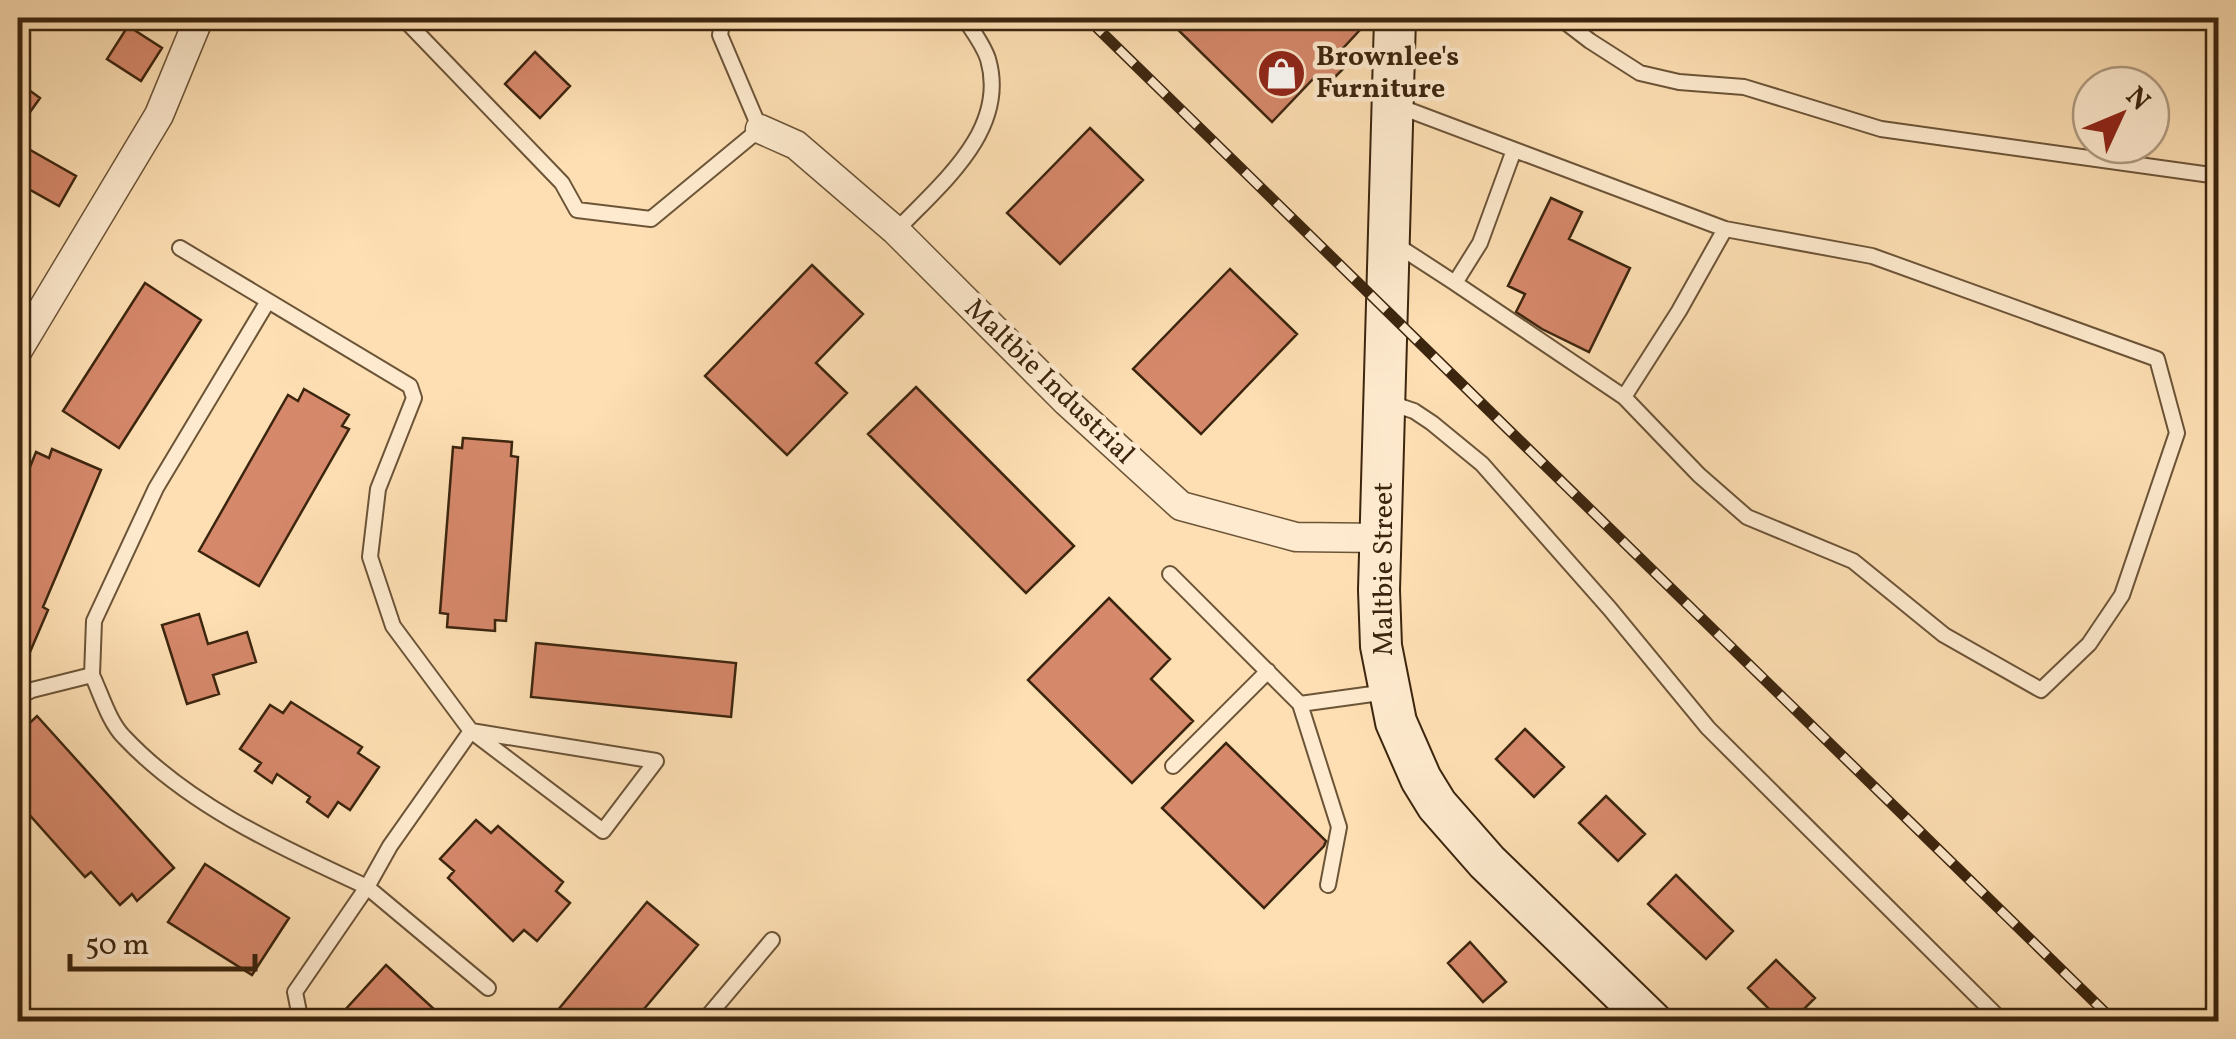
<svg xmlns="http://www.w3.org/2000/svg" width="2236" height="1039" font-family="Vollkorn,serif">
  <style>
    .building { fill: #d6886b; stroke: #3c250e; stroke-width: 2.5 }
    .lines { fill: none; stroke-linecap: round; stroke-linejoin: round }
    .lane-casing { stroke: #6c5437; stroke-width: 18 }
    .street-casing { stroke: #6c5437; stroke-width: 31 }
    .secondary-casing { stroke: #3c250e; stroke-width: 44 }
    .lane { stroke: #feeace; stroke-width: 14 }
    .street { stroke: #feeace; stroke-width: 28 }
    .secondary { stroke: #feeace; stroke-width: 40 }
    .rail-casing { stroke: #3c250e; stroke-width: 11 }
    .rail { stroke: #feeace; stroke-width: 8; stroke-dasharray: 22; stroke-linecap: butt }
    .labels { text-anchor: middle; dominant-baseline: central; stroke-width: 9; stroke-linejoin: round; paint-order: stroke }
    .poi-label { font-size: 28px; font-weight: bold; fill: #3c250e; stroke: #feeace; text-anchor: start }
    .street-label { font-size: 28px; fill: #3c250e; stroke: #feeace }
  </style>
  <rect width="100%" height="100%" fill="#fddfb3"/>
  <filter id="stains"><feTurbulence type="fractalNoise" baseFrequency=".002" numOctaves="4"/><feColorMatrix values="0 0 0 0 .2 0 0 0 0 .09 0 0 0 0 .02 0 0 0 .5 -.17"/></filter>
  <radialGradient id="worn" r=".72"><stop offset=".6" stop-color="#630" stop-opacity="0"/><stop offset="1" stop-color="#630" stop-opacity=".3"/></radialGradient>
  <path class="building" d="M1166 18H1371L1334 58 1344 68 1324 88 1314 78 1272 122Z
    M128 26 162 48 141 81 107 59Z
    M535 52 570 86 540 118 505 84Z
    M18 82 40 98 18 129Z
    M1090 128 1143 180 1060 264 1007 213Z
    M18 143 76 176 59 206 18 183Z
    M1551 198 1582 212 1569 239 1630 268 1589 352 1542 329 1516 312 1525 294 1508 286Z
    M812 265 863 314 816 363 847 393 787 455 705 376Z
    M1230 269 1297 334 1201 434 1133 369Z
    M145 283 201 320 119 448 63 411Z
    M916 387 1074 546 1026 593 868 434Z
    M304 389 349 415 342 426 349 429 259 586 199 551 288 395 298 401Z
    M463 438 512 442 511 456 518 457 506 621 495 620V631L447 627 448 614 440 613 453 447 462 448Z
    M52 449 101 470 43 607 48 610 18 680V497L36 452 49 458Z
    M1109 598 1170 659 1151 679 1193 721 1132 783 1028 680Z
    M199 614 208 644 247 632 256 662 213 675 219 694 187 704 162 625Z
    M536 643 736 663 731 717 531 697Z
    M291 702 362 747 358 753 379 767 350 810 338 802 328 817 307 802 310 797 277 774 272 783 255 771 261 763 240 749 270 705 283 713Z
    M37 716 174 868 137 901 132 894 120 905 91 872 85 877 18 802V734Z
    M1525 729 1564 767 1534 797 1496 759Z
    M1226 743 1326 841 1324 846 1264 908 1162 808Z
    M1606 796 1645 834 1618 861 1579 823Z
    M476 820 491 833 498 826 563 882 556 891 570 903 537 941 524 930 513 941 448 878 454 871 440 859Z
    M205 864 289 918 252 975 168 922Z
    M1676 875 1733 931 1706 959 1648 904Z
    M647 902 698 945 644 1009 661 1022H548Z
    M1470 942 1506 982 1483 1002 1448 963Z
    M1776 960 1815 998 1791 1022H1782L1748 988Z
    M386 965 448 1022H334Z"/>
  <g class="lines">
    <defs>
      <path id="lane" d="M403 18 562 183 577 210 651 219 760 129 720 35 723 18
        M1560 18 1590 41 1640 73 1679 82 1744 87 1881 129 2218 176
        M1398 106 1725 229 1872 256 2157 359 2177 433 2122 595 2089 644 2041 690 1944 635 1853 561 1747 517 1699 475 1624 397 1679 311 1725 229
        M896 231C939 185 1009 131 988 59 983 44 972 30 964 18
        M1395 244 1455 283 1480 243 1514 150
        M1455 283 1624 397
        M1387 402 1414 411 1432 423 1482 464 1610 609 1708 728 2003 1022
        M1170 574 1300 704 1387 692
        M92 675 94 621 156 488 268 301
        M18 697 32 690 92 675C101 694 109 722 124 737 190 807 281 847 367 887L390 846 471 731 393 626 370 557 378 489 414 398 410 386 180 248
        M1300 704 1339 827 1328 885
        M471 731 656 761 603 831Z
        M1173 766 1268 671
        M301 1022 295 992 367 887 488 988
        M703 1022 772 940"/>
      <path id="street" d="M760 129 796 145 896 231 1067 402 1181 506 1296 537 1381 538
        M18 350 159 115 199 18"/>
      <path id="secondary" d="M1395 18 1379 590 1381 646 1396 722 1421 779 1437 805 1487 862 1652 1022"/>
    </defs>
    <use href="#lane" class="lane-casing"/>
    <use href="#street" class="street-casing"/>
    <use href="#secondary" class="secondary-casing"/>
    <use href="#lane" class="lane"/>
    <use href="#street" class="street"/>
    <use href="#secondary" class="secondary"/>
    <defs>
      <path id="rail" d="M1087 18 2115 1022"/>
    </defs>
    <use href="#rail" class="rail-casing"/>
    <use href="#rail" class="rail"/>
  </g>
  <defs>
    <symbol id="shop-disc" viewBox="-11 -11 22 22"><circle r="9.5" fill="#8f2418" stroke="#feeace"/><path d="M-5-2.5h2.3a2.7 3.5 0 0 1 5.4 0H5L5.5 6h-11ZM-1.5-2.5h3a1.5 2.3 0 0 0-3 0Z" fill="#fff"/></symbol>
  </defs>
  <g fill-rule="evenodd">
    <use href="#shop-disc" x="1254" y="46" width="55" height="55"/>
  </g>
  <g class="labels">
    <g class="poi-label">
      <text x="1316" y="57">Brownlee's<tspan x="1316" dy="32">Furniture</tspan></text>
    </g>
    <g class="street-label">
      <text transform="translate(1049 382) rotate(44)">Maltbie Industrial</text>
      <text transform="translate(1384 569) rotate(-90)">Maltbie Street</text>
    </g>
  </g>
  <rect width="2236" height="1039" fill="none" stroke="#fddfb3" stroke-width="60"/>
  <rect x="20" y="20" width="2196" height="999" fill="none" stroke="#3c250e" stroke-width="5"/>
  <rect x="30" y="30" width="2176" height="979" fill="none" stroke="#3c250e" stroke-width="2.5"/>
  <g transform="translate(2121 115) rotate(46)"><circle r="48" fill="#feeace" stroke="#b09b81" stroke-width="2.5"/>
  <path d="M0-8L18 38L0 25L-18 38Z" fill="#8f2418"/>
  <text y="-15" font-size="28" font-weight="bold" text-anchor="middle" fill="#3c250e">N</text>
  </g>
  <path d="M70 954v15h185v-15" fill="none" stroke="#3c250e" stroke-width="5"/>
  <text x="85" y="954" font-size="30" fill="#3c250e" stroke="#feeace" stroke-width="8" paint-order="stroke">50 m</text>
  <rect width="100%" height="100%" filter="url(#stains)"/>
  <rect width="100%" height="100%" fill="url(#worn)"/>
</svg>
